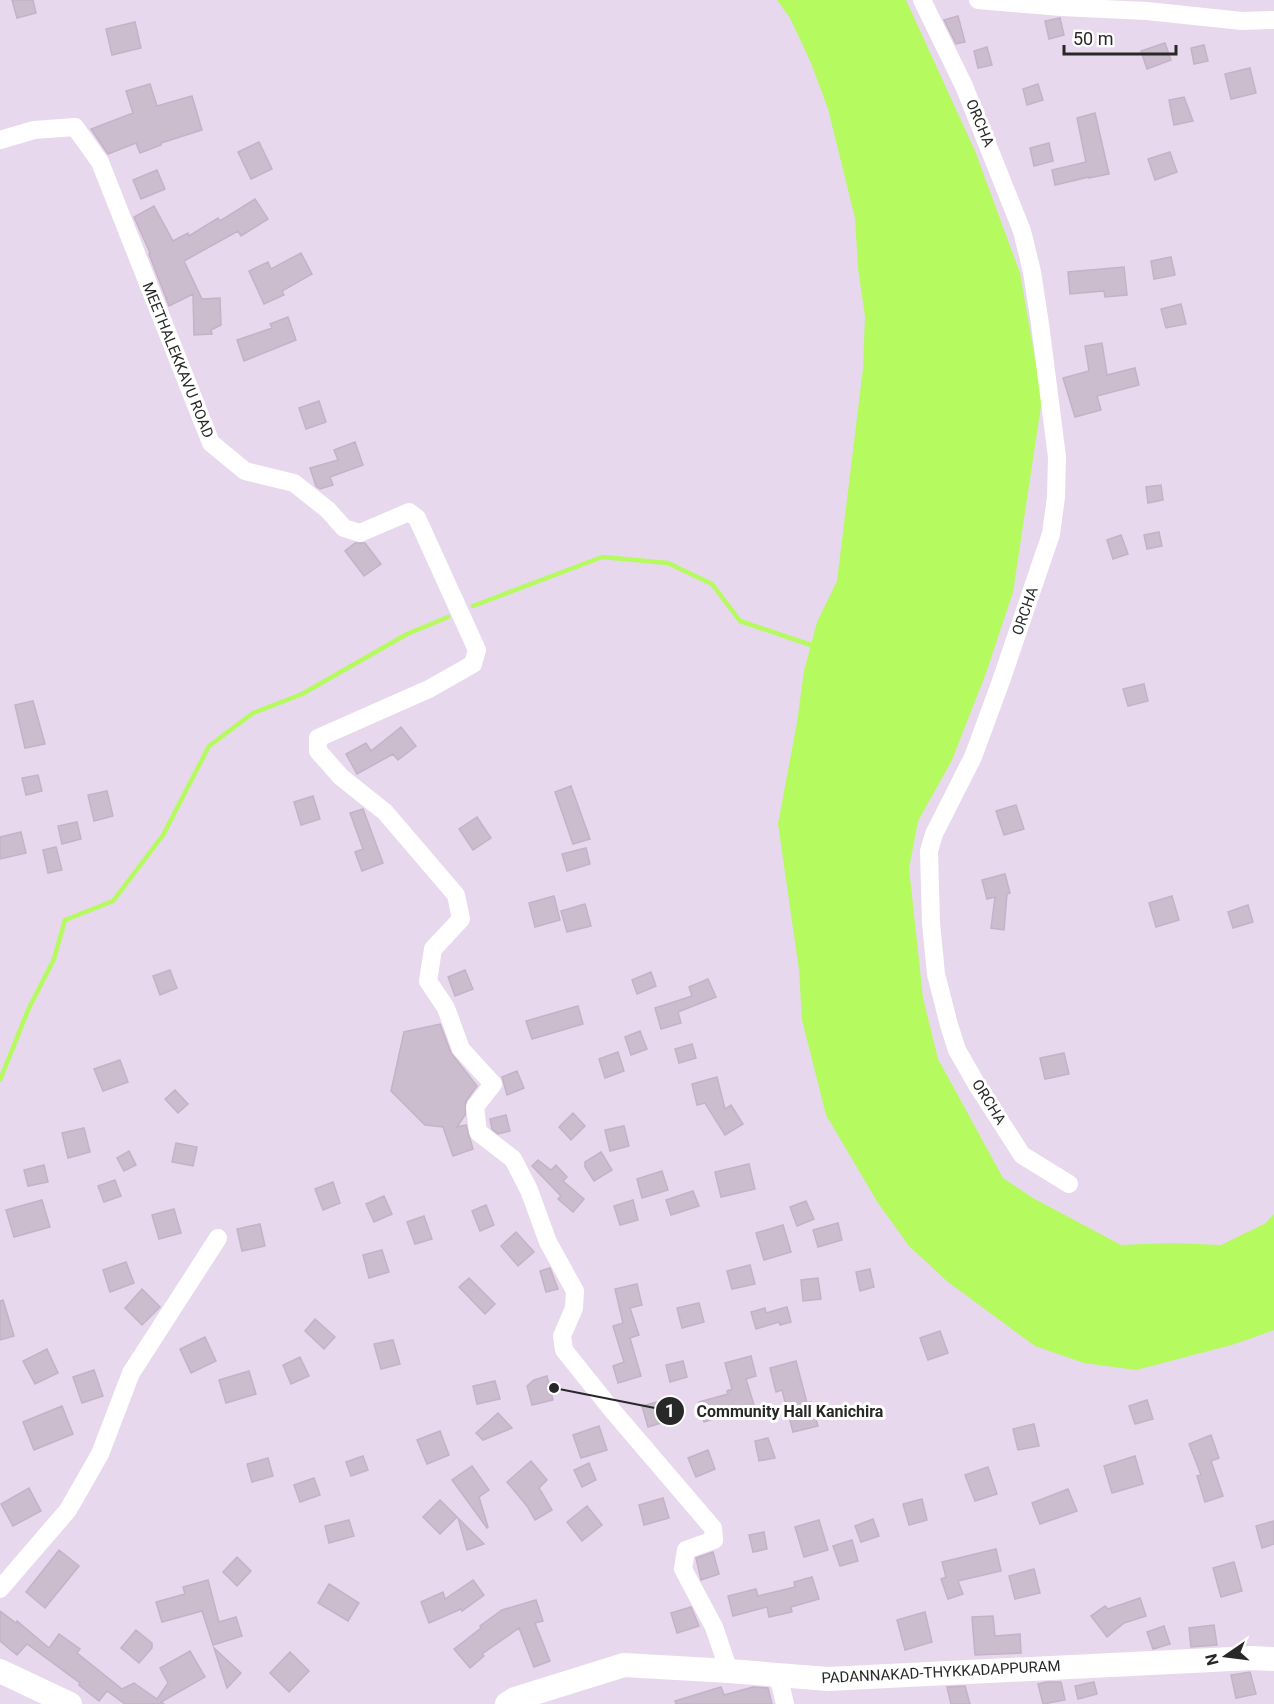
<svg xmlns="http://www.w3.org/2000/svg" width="1274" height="1704" font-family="Roboto,sans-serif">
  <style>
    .water { fill: #b5fa5f }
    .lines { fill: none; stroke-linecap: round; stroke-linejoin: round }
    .stream { stroke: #b5fa5f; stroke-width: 4.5 }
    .building { fill: #cbbdce; stroke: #c4b2c8; stroke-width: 1.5 }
    .minor { stroke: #fff; stroke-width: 18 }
    .secondary { stroke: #fff; stroke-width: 24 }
    .labels { text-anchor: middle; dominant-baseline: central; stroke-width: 6; stroke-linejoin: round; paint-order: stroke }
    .street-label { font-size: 15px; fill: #282828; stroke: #fff }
    .leader { fill: none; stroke: #282828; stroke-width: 2 }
    .callout-dot { fill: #282828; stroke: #fff; stroke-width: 2 }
    .mark-label { font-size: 18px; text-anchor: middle; font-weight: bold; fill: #fff }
    .callout-label { font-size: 16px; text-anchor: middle; font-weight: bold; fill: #282828; stroke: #fff; stroke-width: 6; stroke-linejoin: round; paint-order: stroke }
  </style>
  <rect width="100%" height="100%" fill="#e7d8ed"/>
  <path class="water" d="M777 0H906L975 151 1020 273 1042 399 1013 592 986 673 952 760 918 821 909 868 923 998 938 1059 1003 1178 1033 1198 1121 1245 1170 1243 1221 1245 1266 1223 1274 1214V1330L1235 1344 1136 1370 1084 1363 1035 1346 948 1282 909 1246 878 1203 826 1115 802 1020 799 970 778 824 797 722 804 671 817 622 837 581 863 368 865 317 858 268 855 218 828 109 811 63 790 18Z"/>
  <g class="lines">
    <path class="stream" d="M473 606 602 557 668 563 712 584 740 621 811 645
      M0 1080 28 1010 54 959 65 920 113 901 163 835 209 746 253 713 302 694 407 634 448 617"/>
  </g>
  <path class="building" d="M12 0H33L36 13 17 18Z
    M958 16 965 42 956 44 944 20Z
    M1060 18 1064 35 1049 39 1045 21Z
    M135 22 141 48 112 55 106 29Z
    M1165 43 1171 60 1147 69 1141 51Z
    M1204 45 1208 61 1194 64 1191 48Z
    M987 47 992 65 978 68 974 51Z
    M1250 68 1256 93 1231 99 1225 74Z
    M150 84 157 106 192 96 202 130 161 143V145L140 153 136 143 108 154 91 129 133 113 126 91Z
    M1038 84 1043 100 1027 105 1023 89Z
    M1184 97 1193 121 1174 125 1169 100Z
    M1095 113 1109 174 1089 178V177L1055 185 1052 170 1086 162 1077 118Z
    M259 142 272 169 251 179 238 152Z
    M1049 143 1053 161 1034 166 1030 148Z
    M1170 152 1177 172 1155 180 1148 159Z
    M157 170 165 189 141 199 133 180Z
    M255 199 268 219 241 236 238 231 184 261 202 299 220 298 221 325 211 330 212 334 194 335 193 294 169 306 149 254 150 253 134 217 154 206 173 241 188 233 189 236 218 218 220 221Z
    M301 253 312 274 282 291 284 295 264 304 249 271 268 262 271 269Z
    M1171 257 1175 275 1154 279 1151 261Z
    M1124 267 1127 295 1105 297 1104 291 1070 294 1068 272Z
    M1181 304 1186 324 1166 328 1161 309Z
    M288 317 296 340 244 361 237 340 272 328 270 324Z
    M1102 343 1107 375 1135 368 1139 385 1097 396 1101 410 1075 417 1063 378 1089 371 1085 346Z
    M319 401 326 422 306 429 299 408Z
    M355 442 363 465 330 477 333 485 320 489 316 486 310 468 338 460 334 450Z
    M1161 485 1163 500 1148 503 1146 487Z
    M1159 532 1162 546 1147 549 1144 535Z
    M1121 535 1128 554 1113 559 1107 540Z
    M355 543H365L381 564 364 576 345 551Z
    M1144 684 1148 701 1128 706 1123 689Z
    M33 701 45 744 25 748 15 705Z
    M401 727 416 746 398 760 393 754 357 774 346 754 366 743 371 751Z
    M38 775 42 791 26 795 22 778Z
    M571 786 590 839 573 844 555 792Z
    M107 791 113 816 94 821 88 795Z
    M313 796 320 819 301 825 294 802Z
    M1016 805 1024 829 1004 835 996 811Z
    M363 809 383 863 362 871 355 852 363 849 350 813Z
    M477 817 491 838 473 850 459 829Z
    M77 822 81 839 62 844 58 826Z
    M21 832 26 853 0 859V837Z
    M56 847 62 870 48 873 43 850Z
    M586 848 590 864 567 871 562 854Z
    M1005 874 1010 893 1007 894 1004 930 991 928 995 897 987 899 982 880Z
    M554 896 560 920 535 927 529 903Z
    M1172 896 1179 920 1156 927 1149 903Z
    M585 904 591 926 567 932 561 911Z
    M1248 905 1253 922 1233 928 1228 912Z
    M170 970 177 988 160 995 153 976Z
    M465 970 473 989 455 996 448 977Z
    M651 972 656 986 637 994 632 980Z
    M708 979 716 997 678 1012 681 1023 661 1029 655 1008 692 996 689 987Z
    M578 1006 583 1024 532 1039 526 1021Z
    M440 1024 451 1053 477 1086 466 1101 465 1115 457 1127 466 1125 473 1149 453 1156 443 1127 425 1125 391 1091 404 1032Z
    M640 1031 647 1049 631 1055 625 1037Z
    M692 1044 696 1058 679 1063 675 1049Z
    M618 1052 624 1071 605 1078 599 1059Z
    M1064 1053 1069 1074 1045 1079 1040 1058Z
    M120 1060 128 1082 103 1091 94 1069Z
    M517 1071 524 1088 507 1095 502 1077Z
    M717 1077 725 1109 731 1105 743 1124 725 1135 705 1103 697 1105 692 1084Z
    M175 1090 188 1104 178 1113 165 1099Z
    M573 1113 585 1126 571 1140 559 1127Z
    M506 1115 510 1131 498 1134 492 1129 490 1119Z
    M624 1126 629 1146 610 1151 605 1130Z
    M84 1128 90 1152 68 1158 62 1133Z
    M176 1143 197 1147 193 1166 172 1162Z
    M129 1151 136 1165 124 1171 117 1158Z
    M601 1152 612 1170 594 1181 585 1167V1162Z
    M538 1160 551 1170 556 1165 567 1177 563 1181 584 1199 573 1212 558 1199 561 1196 532 1166Z
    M749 1164 755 1189 721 1197 715 1172Z
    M44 1165 48 1182 28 1186 24 1170Z
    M662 1171 668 1190 642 1198 637 1179Z
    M115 1180 121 1196 104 1202 98 1186Z
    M333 1182 340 1203 323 1210 315 1189Z
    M693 1191 699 1206 671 1215 666 1200Z
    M384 1196 392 1214 374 1222 366 1204Z
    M42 1200 50 1227 14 1237 6 1210Z
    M633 1200 638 1220 620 1225 614 1206Z
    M806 1201 814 1219 797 1226 790 1207Z
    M486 1205 494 1225 480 1231 472 1211Z
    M174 1209 181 1233 159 1239 152 1215Z
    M424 1216 432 1239 415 1244 407 1222Z
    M838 1223 842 1240 818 1247 813 1230Z
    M260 1224 265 1246 242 1251 237 1229Z
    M783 1225 791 1252 764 1260 756 1233Z
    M516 1232 534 1252 518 1266 501 1246Z
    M382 1250 389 1272 369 1278 363 1255Z
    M126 1262 134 1283 110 1292 103 1270Z
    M750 1265 755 1284 732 1289 727 1271Z
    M550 1268 558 1289 546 1292 540 1271Z
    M870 1269 874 1287 860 1291 856 1272Z
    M469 1278 495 1304 485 1314 459 1287Z
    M818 1278 821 1299 803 1301 801 1280Z
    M637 1284 642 1305 630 1308 639 1335 630 1338 641 1376 618 1383 613 1366 624 1362 613 1326 623 1323 615 1289Z
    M142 1289 160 1307 142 1325 125 1308Z
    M3 1300 14 1336 0 1340V1301Z
    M699 1303 704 1322 682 1328 677 1308Z
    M787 1307 791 1322 780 1325 779 1322 756 1329 751 1312 765 1308 766 1313Z
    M315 1319 335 1337 324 1349 305 1331Z
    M940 1331 948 1353 928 1360 920 1338Z
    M205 1337 216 1361 191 1373 180 1349Z
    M393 1340 400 1364 381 1369 374 1344Z
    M47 1349 58 1373 35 1384 23 1361Z
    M751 1356 756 1376 746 1379 754 1405 704 1422 699 1402 728 1394 727 1391 732 1389 725 1363Z
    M300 1357 309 1376 291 1384 283 1365Z
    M683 1361 687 1377 670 1382 666 1365Z
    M796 1361 807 1403 811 1402 818 1426 793 1432 782 1390 776 1392 770 1368Z
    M94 1370 103 1396 82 1403 73 1377Z
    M249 1371 256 1394 226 1403 219 1380Z
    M547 1376 553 1400 532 1405 527 1386 534 1380Z
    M495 1381 500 1399 477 1404 473 1386Z
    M665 1400 671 1420 648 1427 642 1406Z
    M1147 1400 1153 1419 1135 1424 1129 1406Z
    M62 1406 73 1434 34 1450 23 1422Z
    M498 1413 512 1428 483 1440 476 1433Z
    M1034 1424 1039 1446 1018 1450 1013 1429Z
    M599 1426 607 1450 581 1458 573 1435Z
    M440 1431 449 1455 427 1464 417 1440Z
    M1211 1435 1219 1458 1211 1461 1223 1496 1205 1502 1197 1476 1201 1475 1189 1444Z
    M768 1438 775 1458 759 1461 755 1441Z
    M708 1450 715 1469 696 1477 688 1458Z
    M363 1456 368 1470 351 1476 346 1462Z
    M1135 1456 1143 1484 1112 1493 1104 1466Z
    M268 1458 273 1476 252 1482 247 1464Z
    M531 1461 547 1480 539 1488 552 1510 535 1520 527 1506 507 1482Z
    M589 1463 596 1480 582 1487 574 1470Z
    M472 1466 489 1490 479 1497 488 1527 487 1528 452 1480Z
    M988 1467 997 1494 975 1501 965 1475Z
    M314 1478 320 1495 300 1502 294 1485Z
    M29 1488 41 1511 13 1526 1 1504Z
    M1068 1489 1077 1511 1040 1524 1032 1503Z
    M663 1498 669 1518 644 1525 639 1505Z
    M922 1499 927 1520 909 1525 903 1504Z
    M440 1500 457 1517 440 1534 423 1517Z
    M587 1506 602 1525 582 1541 567 1522Z
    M458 1518 484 1544 467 1550Z
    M873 1519 879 1536 861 1542 855 1526Z
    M349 1520 354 1536 329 1543 325 1526Z
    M819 1520 828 1550 804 1557 795 1527Z
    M1274 1521V1544L1262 1548 1256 1526Z
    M764 1532 767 1549 753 1552 749 1535Z
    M852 1540 858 1561 840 1566 833 1546Z
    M996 1549 1001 1571 958 1581 963 1594 948 1599 941 1579 946 1577 942 1562Z
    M59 1550 79 1566 45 1608 26 1592Z
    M713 1552 719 1574 701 1580 696 1558Z
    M237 1557 251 1571 237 1586 223 1572Z
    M1234 1562 1242 1591 1221 1597 1213 1568Z
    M1034 1569 1040 1593 1015 1599 1009 1576Z
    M812 1577 819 1599 791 1607 792 1612 769 1617 767 1607 733 1616 728 1596 756 1589 758 1596 795 1587 794 1582Z
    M208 1580 219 1622 236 1617 242 1636 213 1645 202 1611 162 1622 156 1602 185 1594 183 1587Z
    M473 1580 484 1595 462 1611 461 1609 429 1623 421 1602 443 1592 445 1599Z
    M329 1584 359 1603 348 1621 318 1603Z
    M1140 1598 1146 1616 1124 1623 1107 1637 1091 1616 1105 1606 1108 1609Z
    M536 1600 543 1621 535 1623 550 1661 534 1667 519 1628 482 1654 484 1656 470 1668 454 1649 481 1628 480 1626 502 1610Z
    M691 1607 699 1626 677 1633 671 1613Z
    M0 1611 16 1623 17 1621 49 1648 59 1634 80 1649 77 1653 122 1689 134 1683 157 1699 168 1683 160 1668 190 1651 205 1677 161 1702 164 1704H125L107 1691 99 1701 79 1685 80 1683 27 1644 17 1655 0 1641Z
    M925 1612 932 1642 905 1650 897 1620Z
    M993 1616 995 1636 1020 1634 1021 1653 975 1655 972 1617Z
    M1214 1625 1217 1645 1191 1647 1189 1628Z
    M1164 1626 1170 1644 1153 1649 1147 1632Z
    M136 1630 152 1643V1648L139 1663 121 1648Z
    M214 1648 241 1673 227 1688Z
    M290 1652 309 1671 289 1692 270 1673Z
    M1250 1672 1256 1694 1236 1698 1231 1675Z
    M1046 1682H1061L1065 1700 1043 1704 1038 1684Z
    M1094 1682 1097 1694 1078 1699 1075 1686Z
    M965 1686 970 1704H951L947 1687Z
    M721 1687 724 1695 753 1687 768 1688 772 1704H676L675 1701Z"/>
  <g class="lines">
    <path class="minor" d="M922 0 964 86 1022 231 1032 272 1040 324 1057 457 1056 497 1051 534 1001 681 973 757 934 834 929 851 931 923 936 974 949 1025 957 1050 977 1085 1022 1155 1069 1184
      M978 0 1061 7 1147 11 1242 21 1274 20
      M0 140 34 130 75 127 100 162 211 443 245 471 294 483 328 510 344 528 360 533 409 512 417 518 477 650 473 664 429 689 318 738V751L341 777 385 812 456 895 461 919 433 949 428 981 446 1008 461 1049 493 1084 475 1107 478 1132 513 1159 529 1190 548 1242 575 1291 574 1308 562 1336 564 1350 612 1410 713 1528 714 1540 686 1550 683 1569 714 1627 729 1671
      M0 1589 68 1510 100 1454 131 1373 218 1238
      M778 1675 785 1704"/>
    <path class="secondary" d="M0 1671 70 1704
      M507 1704 515 1699 624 1665 729 1671 828 1679 1252 1658 1274 1659"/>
  </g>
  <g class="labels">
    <g class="street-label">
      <text transform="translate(980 123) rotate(67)">ORCHA</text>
      <text transform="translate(178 360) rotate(68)">MEETHALEKKAVU ROAD</text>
      <text transform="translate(1025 611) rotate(-71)">ORCHA</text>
      <text transform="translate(989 1102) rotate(58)">ORCHA</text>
      <text transform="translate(941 1672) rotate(-3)">PADANNAKAD-THYKKADAPPURAM</text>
    </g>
  </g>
  <path class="leader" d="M554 1388L670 1411"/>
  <g class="callout-dot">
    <circle cx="554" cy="1388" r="6"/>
    <circle cx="670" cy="1411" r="15"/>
  </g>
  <g class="mark-label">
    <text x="670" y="1417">1</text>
  </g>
  <g class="callout-label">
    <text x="790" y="1417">Community Hall Kanichira</text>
  </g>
  <g transform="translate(1226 1656) rotate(256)" stroke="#ffffff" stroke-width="4.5" paint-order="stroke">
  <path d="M0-4.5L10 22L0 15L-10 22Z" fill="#282828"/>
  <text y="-9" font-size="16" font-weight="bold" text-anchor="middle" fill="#282828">N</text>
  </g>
  <path d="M1064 45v9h112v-9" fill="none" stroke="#282828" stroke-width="3"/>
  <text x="1073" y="45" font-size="18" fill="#282828" stroke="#ffffff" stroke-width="4.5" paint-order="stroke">50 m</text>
</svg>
